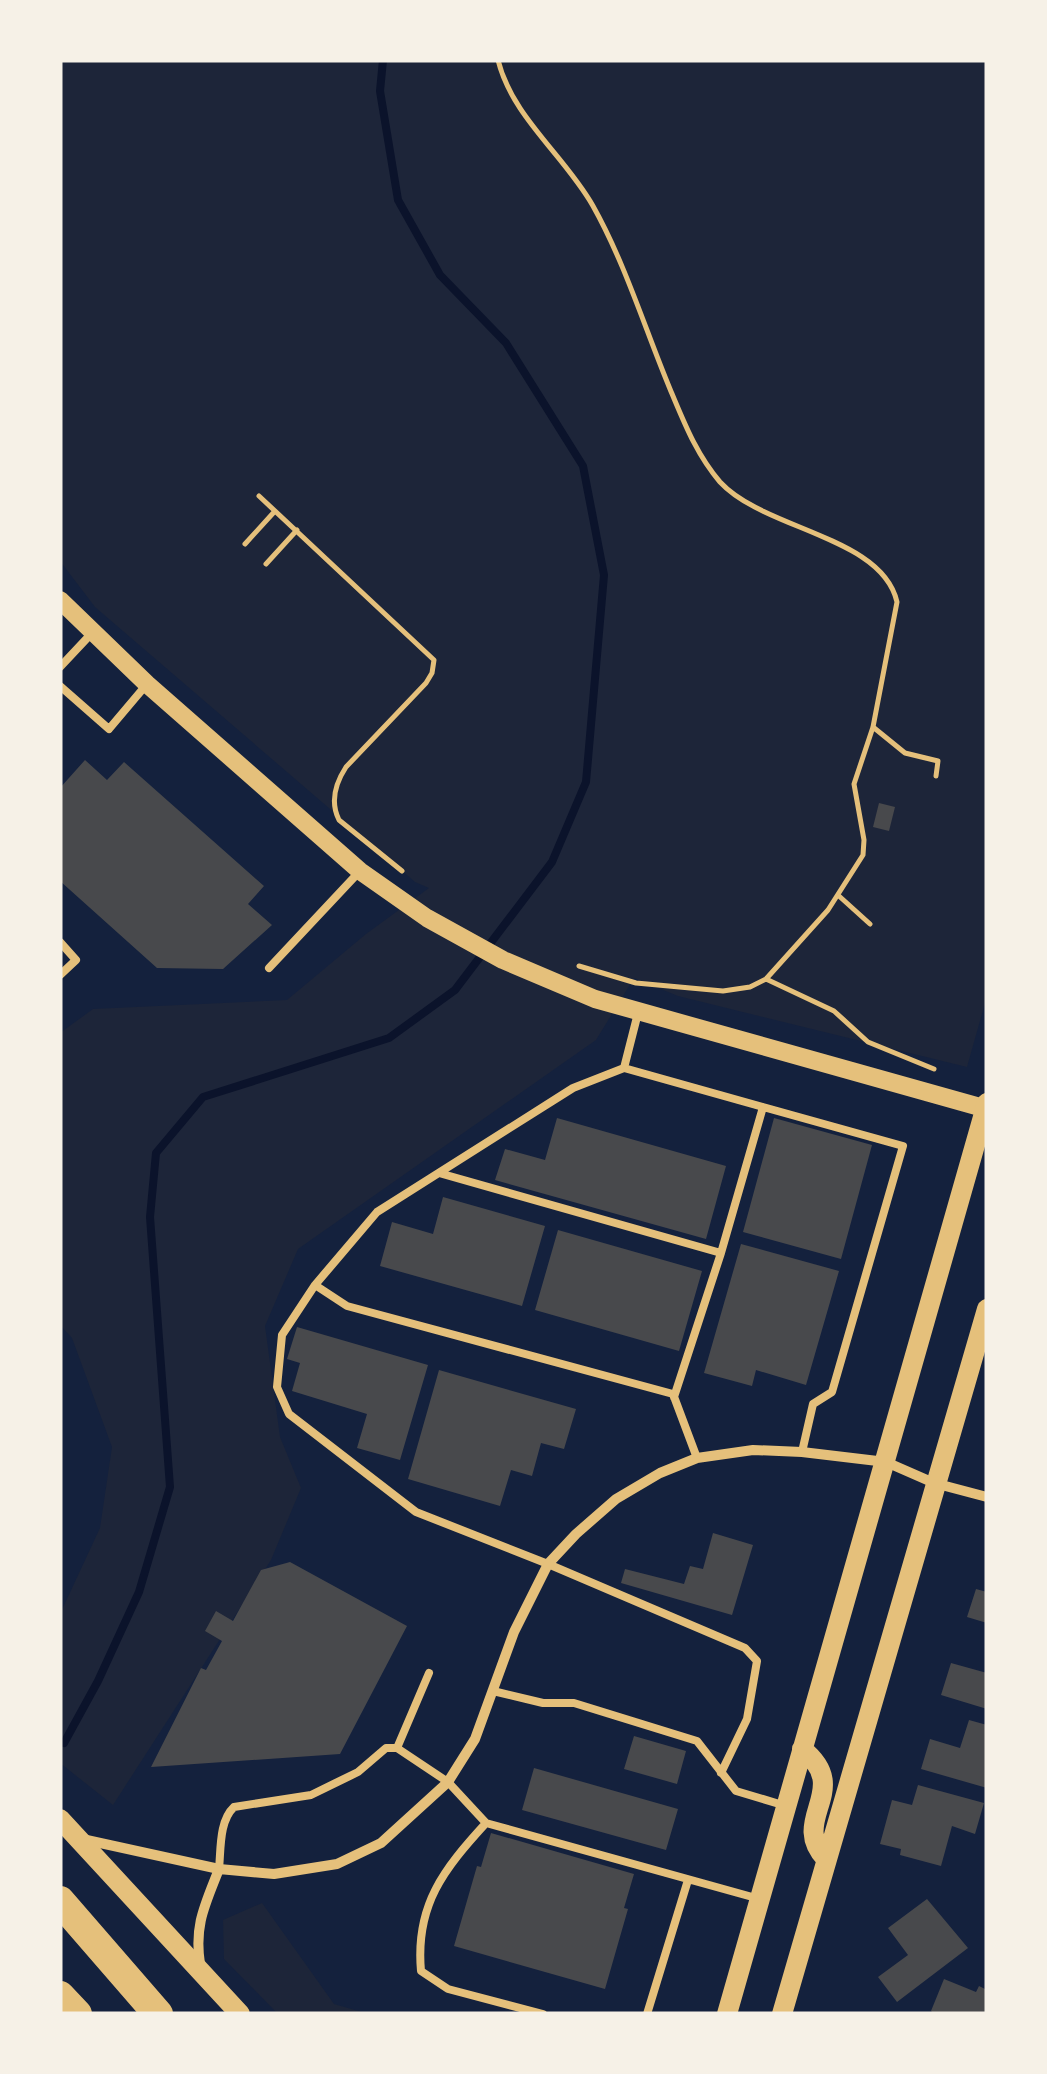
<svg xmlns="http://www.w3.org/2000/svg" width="1047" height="2074" font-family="'PT Sans Narrow',sans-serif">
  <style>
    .green { fill: #1d2539 }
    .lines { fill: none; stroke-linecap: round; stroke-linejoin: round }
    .stream { stroke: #0b132b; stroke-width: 8 }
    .building { fill: #48494c }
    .path { stroke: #e5c07b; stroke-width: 5 }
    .service { stroke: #e5c07b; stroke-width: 8 }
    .minor { stroke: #e5c07b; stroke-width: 10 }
    .tertiary { stroke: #e5c07b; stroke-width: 18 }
    .secondary { stroke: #e5c07b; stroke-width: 20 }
    .motorway { stroke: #e5c07b; stroke-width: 30 }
  </style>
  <rect width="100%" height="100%" fill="#14213d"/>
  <path class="green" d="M60 60H987V996L967 1067 678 996 634 978 596 1040 298 1249 265 1326 280 1437 301 1488 271 1560 113 1805 60 1763V1614L100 1528 112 1447 72 1338 60 1325V1033L93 1009 287 1000 366 934 429 888 415 882 95 607 60 561Z
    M262 1903 334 2004 369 2014H278L224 1959 223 1920Z"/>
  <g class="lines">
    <path class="stream" d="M64 1743 98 1681 139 1592 170 1487 150 1217 156 1153 203 1097 389 1038 455 990 552 862 586 782 604 575 583 466 506 343 440 275 398 200 380 91 383 60"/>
  </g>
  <path class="building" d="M85 760 107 780 124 762 264 886 248 904 272 925 223 969 157 968 60 881V788Z
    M879 803 895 807 889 831 873 827Z
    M557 1118 726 1166 706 1239 495 1180 505 1149 545 1160Z
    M774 1118 872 1145 841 1259 743 1232Z
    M443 1197 545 1226 522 1306 380 1266 392 1222 433 1234Z
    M558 1230 702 1271 679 1351 535 1310Z
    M741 1244 839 1271 806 1385 756 1370 752 1386 704 1373Z
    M297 1327 428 1365 400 1460 357 1448 367 1414 292 1391 300 1363 287 1359Z
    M439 1370 576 1409 564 1449 541 1443 532 1476 511 1470 500 1506 408 1479Z
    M713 1533 753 1545 732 1615 621 1583 625 1569 684 1584 690 1566 703 1569Z
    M290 1562 407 1626 340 1754 151 1767 201 1668 206 1670 222 1641 205 1631 216 1611 233 1621 261 1570Z
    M976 1589 987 1592V1623L967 1617Z
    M951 1663 987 1673V1709L941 1695Z
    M969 1720 987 1725V1788L921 1769 930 1739 960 1748Z
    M634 1736 686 1751 677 1784 624 1769Z
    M534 1768 678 1809 666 1850 522 1810Z
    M918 1785 984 1803 975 1834 952 1826 941 1866 900 1855 901 1849 880 1844 892 1800 912 1805Z
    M491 1833 634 1874 624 1908 628 1909 605 1989 454 1946 477 1866 481 1867Z
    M927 1899 968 1948 897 2002 878 1977 908 1955 888 1928Z
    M944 1979 976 1992 979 1986 987 1990V2014H934L931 2011Z"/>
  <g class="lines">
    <path class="path" d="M498 60C512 117 565 156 593 206 625 263 645 329 670 389 684 422 696 454 720 482 764 530 882 536 897 602L873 727 854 784 864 840 863 855 828 910 766 979 750 987 723 991 636 983 579 966
      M259 496 434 660 432 673 426 683 346 767C335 784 330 802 339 820L402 871
      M245 544 275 511
      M266 564 297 530
      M873 727 905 753 938 761 936 776
      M839 896 870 924
      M766 979 834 1011 868 1042 934 1069"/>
    <path class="service" d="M60 667 91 634
      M60 686 109 729 147 684
      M60 942 76 960 60 975
      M269 968 360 871
      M763 1107 903 1146 832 1392 813 1404 802 1452
      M439 1173 721 1253 763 1107 624 1068
      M315 1285 377 1212 573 1088 624 1068 638 1013
      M674 1397 721 1253
      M697 1458 673 1394 347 1306 315 1285 282 1335 277 1387 289 1414 416 1512 548 1564 745 1648 757 1661 747 1719 721 1773
      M493 1691 543 1703H574L697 1741 736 1791 786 1806
      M397 1748 429 1673
      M486 1823C444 1869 415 1905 421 1971L448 1989 543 2014
      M219 1869C221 1849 219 1821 234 1807L311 1795 358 1772 386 1748H397L448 1782 486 1823 756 1898
      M647 2014 688 1880"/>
    <path class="minor" d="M82 1839 219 1869 274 1874 337 1864 381 1843 448 1782 475 1739 514 1632 548 1564 576 1534 616 1499 660 1473 697 1458 753 1450 802 1452 886 1462 934 1483 987 1497
      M200 1964C194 1925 205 1905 219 1869"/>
    <path class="tertiary" d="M60 600 147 684 360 871 427 918 503 960 595 999 987 1109"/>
    <path class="secondary" d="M802 1749C854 1790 788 1819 826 1859
      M60 1819 240 2014
      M727 2014 987 1103
      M782 2014 987 1309"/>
    <path class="motorway" d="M60 1901 158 2014
      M60 1996 77 2014"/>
  </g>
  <rect width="1047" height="2074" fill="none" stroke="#f6f1e7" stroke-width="125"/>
</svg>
